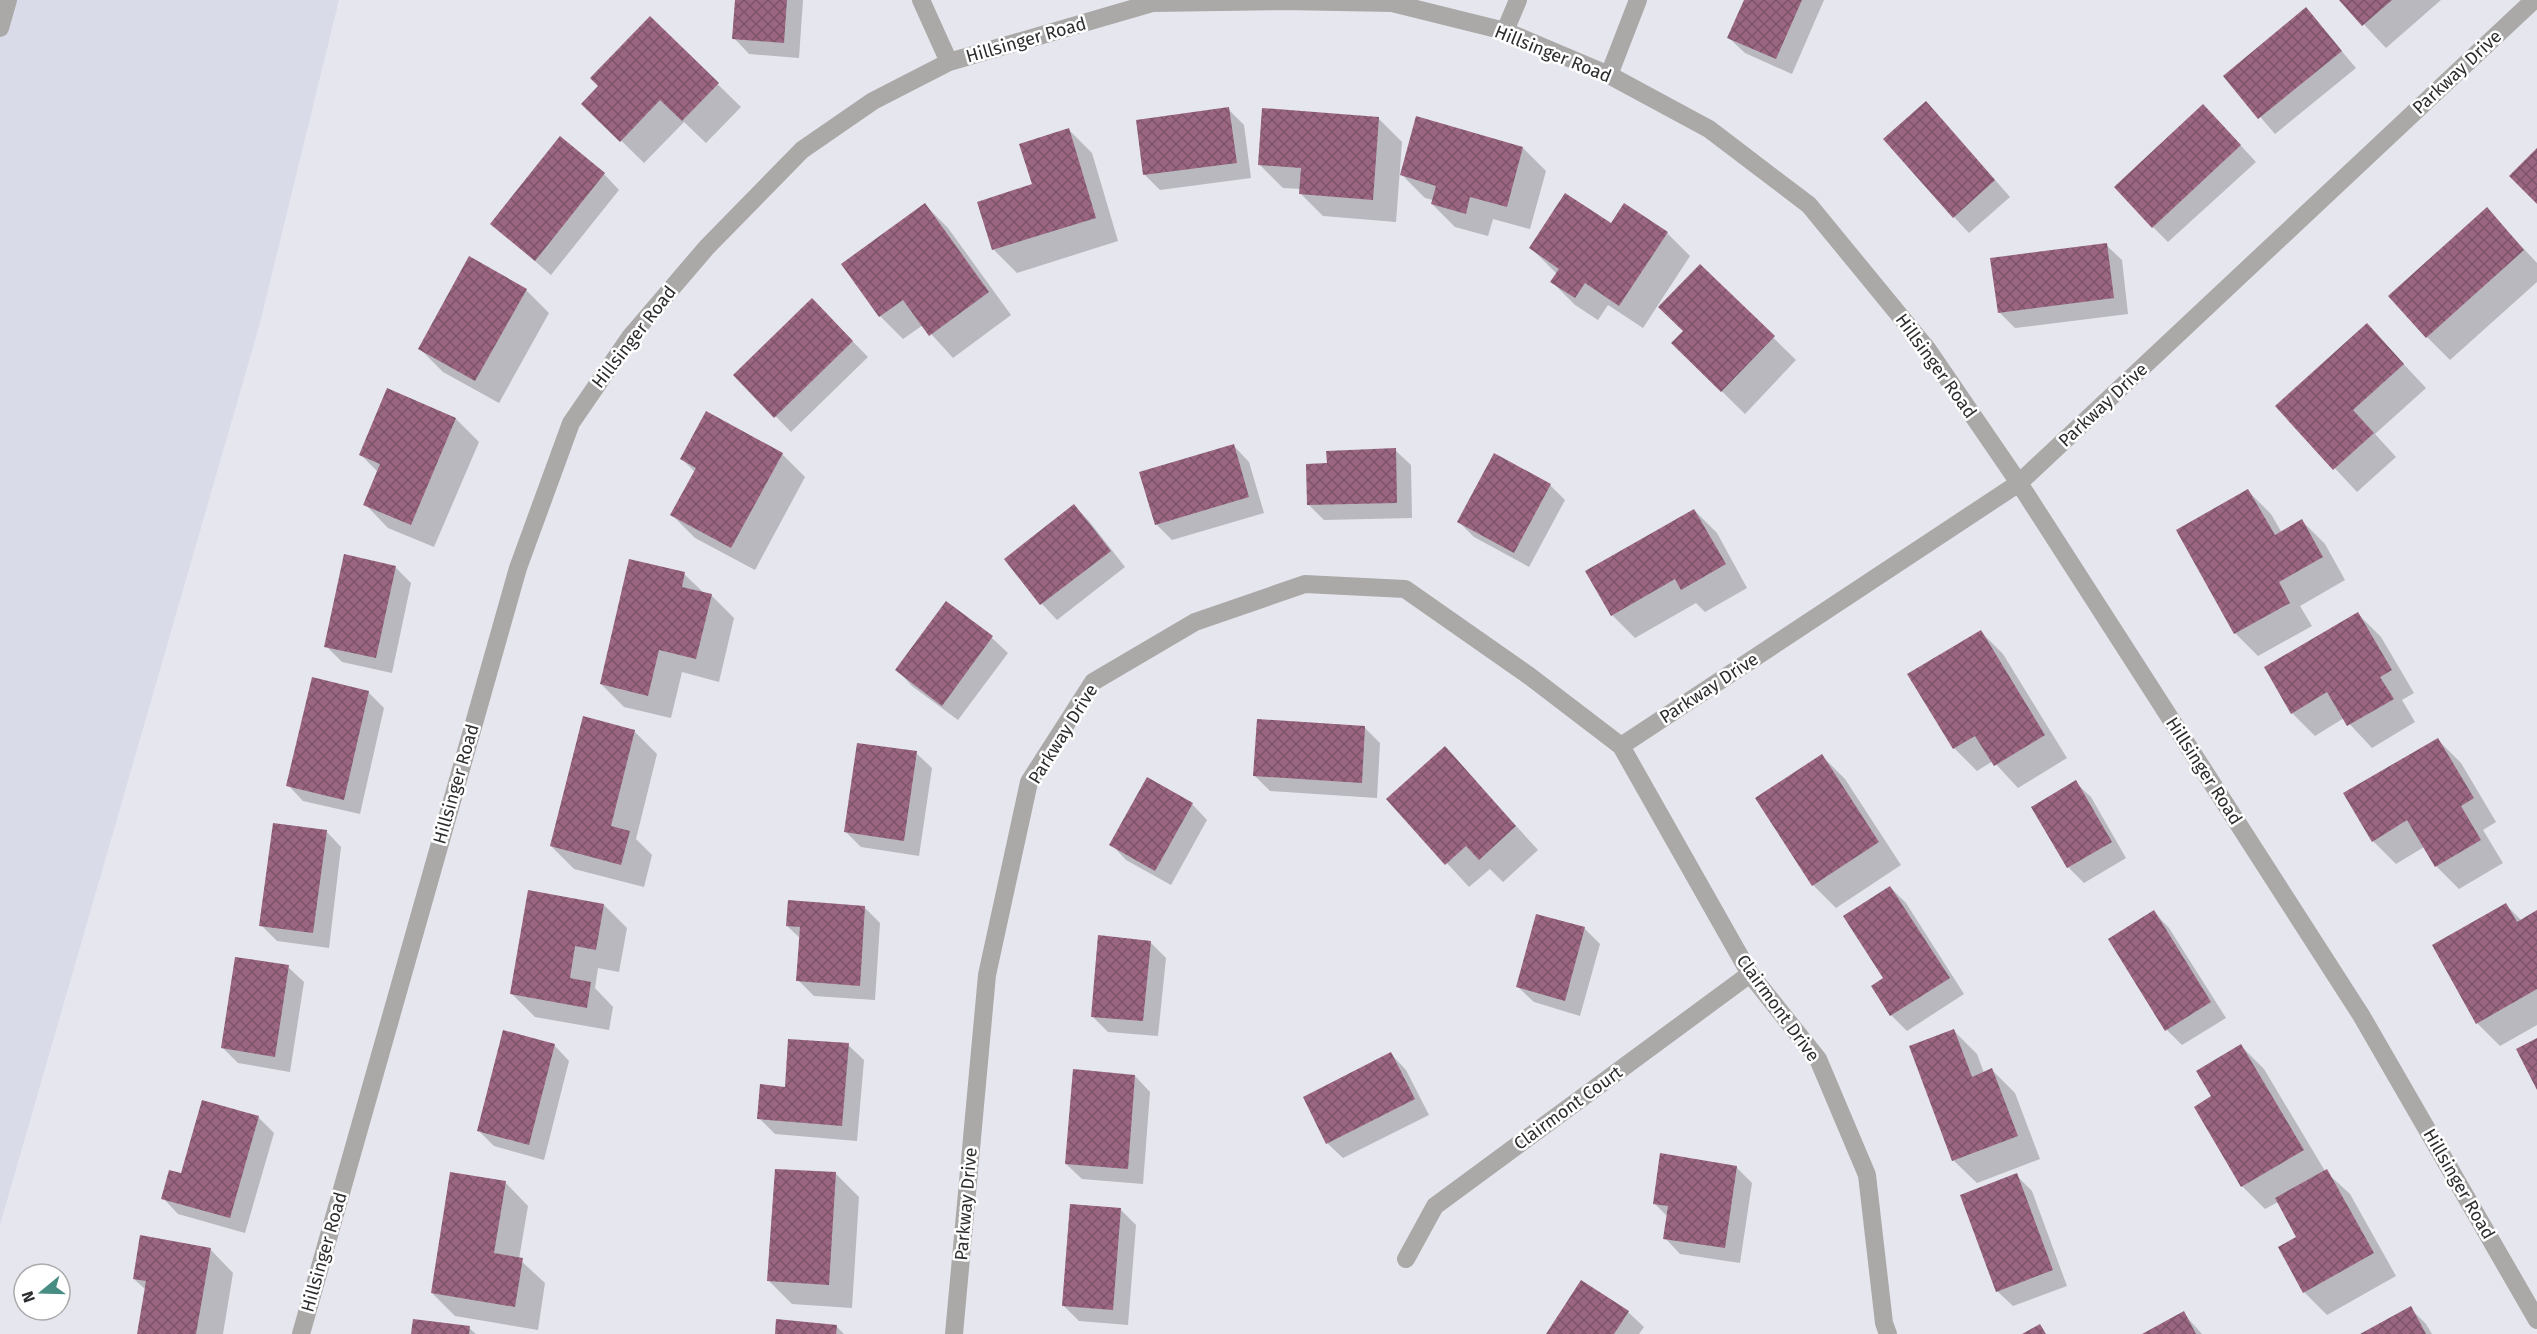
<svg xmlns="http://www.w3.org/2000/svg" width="2537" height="1334" font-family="'Fira Sans',sans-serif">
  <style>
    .built { fill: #dadbe9 }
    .shadow { fill: #0003 }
    .building { fill: url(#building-cross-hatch) }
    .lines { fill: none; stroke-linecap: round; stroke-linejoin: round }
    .lane { stroke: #aba8a8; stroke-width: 18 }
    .street { stroke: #aba8a8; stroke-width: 18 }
    .labels { text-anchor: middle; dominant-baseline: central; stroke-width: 5; stroke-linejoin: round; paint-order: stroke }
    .street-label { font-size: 18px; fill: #2c2d2f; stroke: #fff }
  </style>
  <defs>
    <pattern id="building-cross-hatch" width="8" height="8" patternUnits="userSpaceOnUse" patternTransform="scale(1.5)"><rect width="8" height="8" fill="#9a6681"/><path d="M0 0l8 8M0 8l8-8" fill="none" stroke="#7e546a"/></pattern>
  </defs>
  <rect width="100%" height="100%" fill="#e6e7ee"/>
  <path class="built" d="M0 0H339L260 323 0 1225Z"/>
  <path class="shadow" d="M737 0H803L799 58 749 54 734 38Z
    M1746 0H1824L1792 74 1745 53 1729 38Z
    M2341 0H2441L2386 48Z
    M2306 9 2356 68 2275 134 2225 76Z
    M650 18 741 107 706 143 684 122 644 163 584 104 600 86Z
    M1228 109 1244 125 1251 178 1160 190 1145 175Z
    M1941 118 2010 197 1969 233 1954 217Z
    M1379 119 1402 142 1396 222 1323 216 1300 193 1301 189 1283 188 1260 165Z
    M2219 122 2256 162 2168 242 2153 227Z
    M1069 130 1092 153 1118 241 1017 273 994 250 979 203 1034 185Z
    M1523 148 1546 171 1530 229 1493 219 1488 236 1455 227 1432 204 1433 200 1425 198 1402 175Z
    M604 174 619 190 551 275 492 224Z
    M925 205 948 228 1011 315 953 358 923 325 903 339 880 316Z
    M2487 209 2537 263V282L2450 360 2427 337Z
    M1612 225 1667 233 1690 256 1643 328 1608 305 1598 320 1575 305 1552 282 1557 274 1531 248Z
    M2106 245 2122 260 2128 314 2015 328 1999 312Z
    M1700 266 1796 360 1745 414 1696 366 1684 331Z
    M526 290 549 313 499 403 443 372 420 349Z
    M812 300 868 357 791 432 735 375Z
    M2367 325 2426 388 2375 434 2396 457 2357 492 2277 406Z
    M388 390 456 419 479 442 434 547 388 528 365 504 379 473 360 454Z
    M1234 446 1249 462 1264 513 1172 540 1156 524Z
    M1395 450 1411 465 1412 518 1324 520 1309 505 1329 464Z
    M782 454 805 477 755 570 695 538 672 515 695 472 682 459Z
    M1550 485 1565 500 1529 567 1474 537 1459 522Z
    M2248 491 2271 514 2282 533 2302 521 2325 544 2345 580 2300 606 2312 626 2258 656 2235 633 2178 531Z
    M1074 506 1089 521 1125 567 1057 620 1042 604 1006 559Z
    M1694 510 1717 533 1747 588 1705 612 1696 603 1635 638 1612 615Z
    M395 567 411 583 392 673 342 662 326 646Z
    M684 574 704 593 711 595 734 618 719 682 682 672 671 718 624 707 601 684Z
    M947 603 992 638 1008 653 958 720 912 686 897 670Z
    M2358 614 2381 637 2414 693 2402 700 2415 722 2372 748 2344 718 2315 736 2292 713Z
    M1980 631 2003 654 2067 758 2018 788 1993 761 1977 771 1954 748Z
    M368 692 384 708 360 814 303 801 288 785Z
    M1365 728 1380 743 1377 798 1270 791 1254 775Z
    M634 731 657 754 636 839 652 855 644 887 574 869 551 846Z
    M2438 740 2461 763 2496 822 2483 830 2503 863 2459 889 2436 866 2424 847 2396 864 2373 841Z
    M1445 748 1538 850 1503 882 1490 869 1469 887 1388 799Z
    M916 753 932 768 919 856 861 847 846 832Z
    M1822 756 1845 779 1901 865 1836 908 1813 885Z
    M2075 782 2091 797 2126 858 2084 883 2068 867 2033 807Z
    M1192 804 1207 820 1171 885 1126 860 1111 844Z
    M326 831 341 847 329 948 277 941 261 925Z
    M1890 887 1906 903 1964 994 1907 1031 1891 1015 1873 987 1885 979Z
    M604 905 627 928 619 972 598 968 595 988 613 1007 609 1030 535 1017 512 994Z
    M2506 905 2522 921 2537 912V1025L2500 1046 2477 1023Z
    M864 907 880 923 875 1000 814 996 798 980 801 939 787 926Z
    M2154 912 2169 928 2226 1018 2182 1045 2167 1030Z
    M1584 928 1600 944 1580 1016 1534 1002 1518 987Z
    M1150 942 1166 958 1158 1036 1108 1032 1092 1016Z
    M288 967 304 982 290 1072 238 1063 223 1048Z
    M1954 1031 1977 1054 1984 1073 1992 1070 2015 1093 2040 1159 1977 1183 1953 1160Z
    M554 1045 569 1061 544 1160 494 1146 479 1131Z
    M848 1045 864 1060 857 1141 775 1134 759 1118 786 1088Z
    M2241 1046 2264 1069 2325 1171 2350 1194 2396 1276 2327 1315 2304 1292 2298 1238 2278 1202 2265 1209 2242 1186 2196 1107 2213 1097Z
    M1391 1054 1406 1070 1429 1115 1343 1158 1327 1143Z
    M1135 1076 1150 1092 1143 1184 1082 1179 1066 1164Z
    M258 1117 274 1133 245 1233 178 1214 163 1198 182 1175Z
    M1736 1167 1752 1183 1740 1263 1680 1254 1665 1238 1668 1217 1654 1203Z
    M835 1173 859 1197 852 1308 792 1304 769 1281Z
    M2016 1175 2032 1191 2067 1286 2013 1306 1997 1291Z
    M505 1182 528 1206 519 1259 545 1283 538 1330 455 1316 432 1293Z
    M1120 1209 1136 1225 1128 1325 1079 1321 1064 1306Z
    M210 1249 233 1273 223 1334H138L146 1290 134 1279Z
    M2410 1308 2426 1324 2432 1334H2363Z
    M1628 1312 1644 1327 1639 1334H1548Z
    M2183 1313 2202 1334H2145Z
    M836 1326 844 1334H776Z
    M469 1328 476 1334H413Z"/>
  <path class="building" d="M735 0H787L784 43 732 39Z
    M1744 0H1802L1776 59 1727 38Z
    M2339 0H2392L2362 26Z
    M2306 7 2342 51 2258 119 2223 76Z
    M650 16 719 83 682 121 660 100 620 142 581 104 598 86 590 78Z
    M1926 101 1995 180 1953 218 1883 139Z
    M2203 104 2241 145 2152 228 2114 187Z
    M1229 107 1237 163 1143 175 1136 120Z
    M1262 108 1379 117 1373 200 1299 194 1301 168 1258 165Z
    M1416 116 1523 147 1507 207 1470 197 1466 214 1431 204 1436 186 1400 175Z
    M1069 128 1096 218 992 250 977 202 1032 184 1019 144Z
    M560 136 605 173 535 261 490 224Z
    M2537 148V204L2509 176Z
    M1565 193 1611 223 1624 203 1668 232 1619 306 1585 283 1575 298 1550 282 1559 269 1529 248Z
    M925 203 989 292 929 336 903 300 879 317 841 264Z
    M2487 207 2524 250 2426 338 2388 296Z
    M2107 243 2114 298 1998 313 1990 258Z
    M469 256 527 289 475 381 418 349Z
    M1700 264 1775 336 1721 392 1671 343 1683 331 1658 307Z
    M812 298 853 341 774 418 733 375Z
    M2367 323 2404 364 2353 410 2374 433 2333 470 2275 406Z
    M387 388 456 418 411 525 363 505 380 464 359 455Z
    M706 411 783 453 731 548 670 515 696 468 680 459Z
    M1234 444 1249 497 1155 525 1139 472Z
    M1396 448 1397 503 1307 505 1306 464 1327 463 1326 451Z
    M1494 453 1551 484 1514 553 1457 522Z
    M2248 489 2275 535 2302 519 2323 557 2279 582 2290 603 2234 634 2176 530Z
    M1074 504 1111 551 1040 605 1004 559Z
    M1694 509 1726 564 1681 590 1675 579 1611 616 1585 571Z
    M344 554 396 566 376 658 324 647Z
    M629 559 685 572 682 587 712 594 696 659 659 650 648 696 600 684Z
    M946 601 993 636 942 706 895 670Z
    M2358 612 2392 670 2380 677 2394 699 2347 726 2327 692 2291 714 2264 667Z
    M1981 630 2045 735 1994 766 1975 736 1953 749 1907 674Z
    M312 677 369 691 344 800 286 786Z
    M583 716 635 730 611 826 630 831 621 865 550 846Z
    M1257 719 1365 726 1362 783 1253 776Z
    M2438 738 2474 798 2461 806 2481 840 2435 867 2407 820 2372 842 2343 793Z
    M857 743 917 751 904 841 844 832Z
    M1445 746 1516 826 1479 860 1466 846 1445 865 1386 799Z
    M1822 754 1879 842 1812 886 1755 798Z
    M1147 777 1193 803 1155 871 1109 845Z
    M2076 780 2112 842 2067 868 2031 807Z
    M273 823 327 830 313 933 259 926Z
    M1890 886 1950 978 1890 1016 1871 986 1883 978 1843 916Z
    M528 890 604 904 596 950 575 946 570 978 591 982 587 1008 510 994Z
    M788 900 865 906 860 986 796 981 800 927 786 926Z
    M2506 903 2517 922 2537 910V989L2476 1024 2432 945Z
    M2154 910 2211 1002 2165 1031 2108 939Z
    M1536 914 1585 927 1565 1001 1516 987Z
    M1098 935 1151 941 1143 1021 1091 1017Z
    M235 957 289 965 275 1057 221 1048Z
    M1954 1029 1972 1077 1992 1068 2018 1136 1952 1161 1909 1046Z
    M503 1030 555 1044 529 1145 477 1131Z
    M2537 1038V1090L2516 1049Z
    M788 1039 849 1043 842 1126 757 1119 760 1084 785 1087Z
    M2241 1044 2304 1150 2241 1187 2194 1107 2211 1096 2196 1071Z
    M1391 1052 1415 1099 1326 1144 1303 1097Z
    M1073 1069 1135 1075 1128 1169 1065 1164Z
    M202 1100 259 1116 230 1218 161 1199 169 1170 181 1173Z
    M1660 1153 1737 1166 1725 1248 1663 1239 1668 1206 1653 1204Z
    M775 1169 836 1172 829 1285 767 1281Z
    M2327 1169 2374 1253 2303 1293 2278 1247 2296 1237 2275 1198Z
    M450 1172 506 1181 494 1253 523 1258 515 1307 431 1293Z
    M2017 1173 2053 1270 1996 1292 1960 1195Z
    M1070 1204 1121 1208 1113 1310 1062 1306Z
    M140 1235 211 1248 196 1334H137L146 1281 133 1279Z
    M1581 1280 1629 1311 1614 1334H1546Z
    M2411 1306 2426 1334H2360Z
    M2184 1311 2196 1334H2142Z
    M413 1319 470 1326 469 1334H411Z
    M776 1319 837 1325 836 1334H775Z
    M2040 1324 2046 1334H2022Z"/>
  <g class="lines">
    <path class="lane" d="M0 28 8 0"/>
    <path class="street" d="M921 0 949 62
      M1505 31 1518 0
      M1609 75 1638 0
      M1621 746 2019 483 2534 0
      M1406 1259 1435 1206 1750 974
      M301 1334 518 568 571 423 630 337 707 247 802 150 873 101 949 62 1152 3 1284 1 1392 3 1505 31 1609 75 1709 129 1809 205 1928 350 2019 483 2361 1015 2537 1320
      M954 1334 987 975 1029 782 1093 682 1195 622 1305 584 1405 589 1528 675 1621 746 1750 974 1818 1059 1867 1175 1884 1323 1888 1334"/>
  </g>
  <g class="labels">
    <g class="street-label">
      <text transform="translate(1026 40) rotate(-16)">Hillsinger Road</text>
      <text transform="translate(1553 54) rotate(22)">Hillsinger Road</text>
      <text transform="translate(2457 72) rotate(-43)">Parkway Drive</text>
      <text transform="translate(634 337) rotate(-52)">Hillsinger Road</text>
      <text transform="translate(1936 366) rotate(54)">Hillsinger Road</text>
      <text transform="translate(2103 405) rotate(-43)">Parkway Drive</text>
      <text transform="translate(1709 688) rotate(-33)">Parkway Drive</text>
      <text transform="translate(1063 734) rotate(-58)">Parkway Drive</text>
      <text transform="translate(2204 771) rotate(57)">Hillsinger Road</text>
      <text transform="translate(456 784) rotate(-74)">Hillsinger Road</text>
      <text transform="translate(1778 1008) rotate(54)">Clairmont Drive</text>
      <text transform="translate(1568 1108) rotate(-36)">Clairmont Court</text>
      <text transform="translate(2459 1184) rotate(60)">Hillsinger Road</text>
      <text transform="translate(966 1204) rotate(-85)">Parkway Drive</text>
      <text transform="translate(324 1252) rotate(-74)">Hillsinger Road</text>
    </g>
  </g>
  <g transform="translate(42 1292) rotate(251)"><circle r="28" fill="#ffffff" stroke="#ababac" stroke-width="1.5"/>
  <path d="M0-4.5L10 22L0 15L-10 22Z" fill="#478d83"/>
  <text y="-9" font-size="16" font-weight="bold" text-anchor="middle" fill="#2c2d2f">N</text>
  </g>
</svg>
